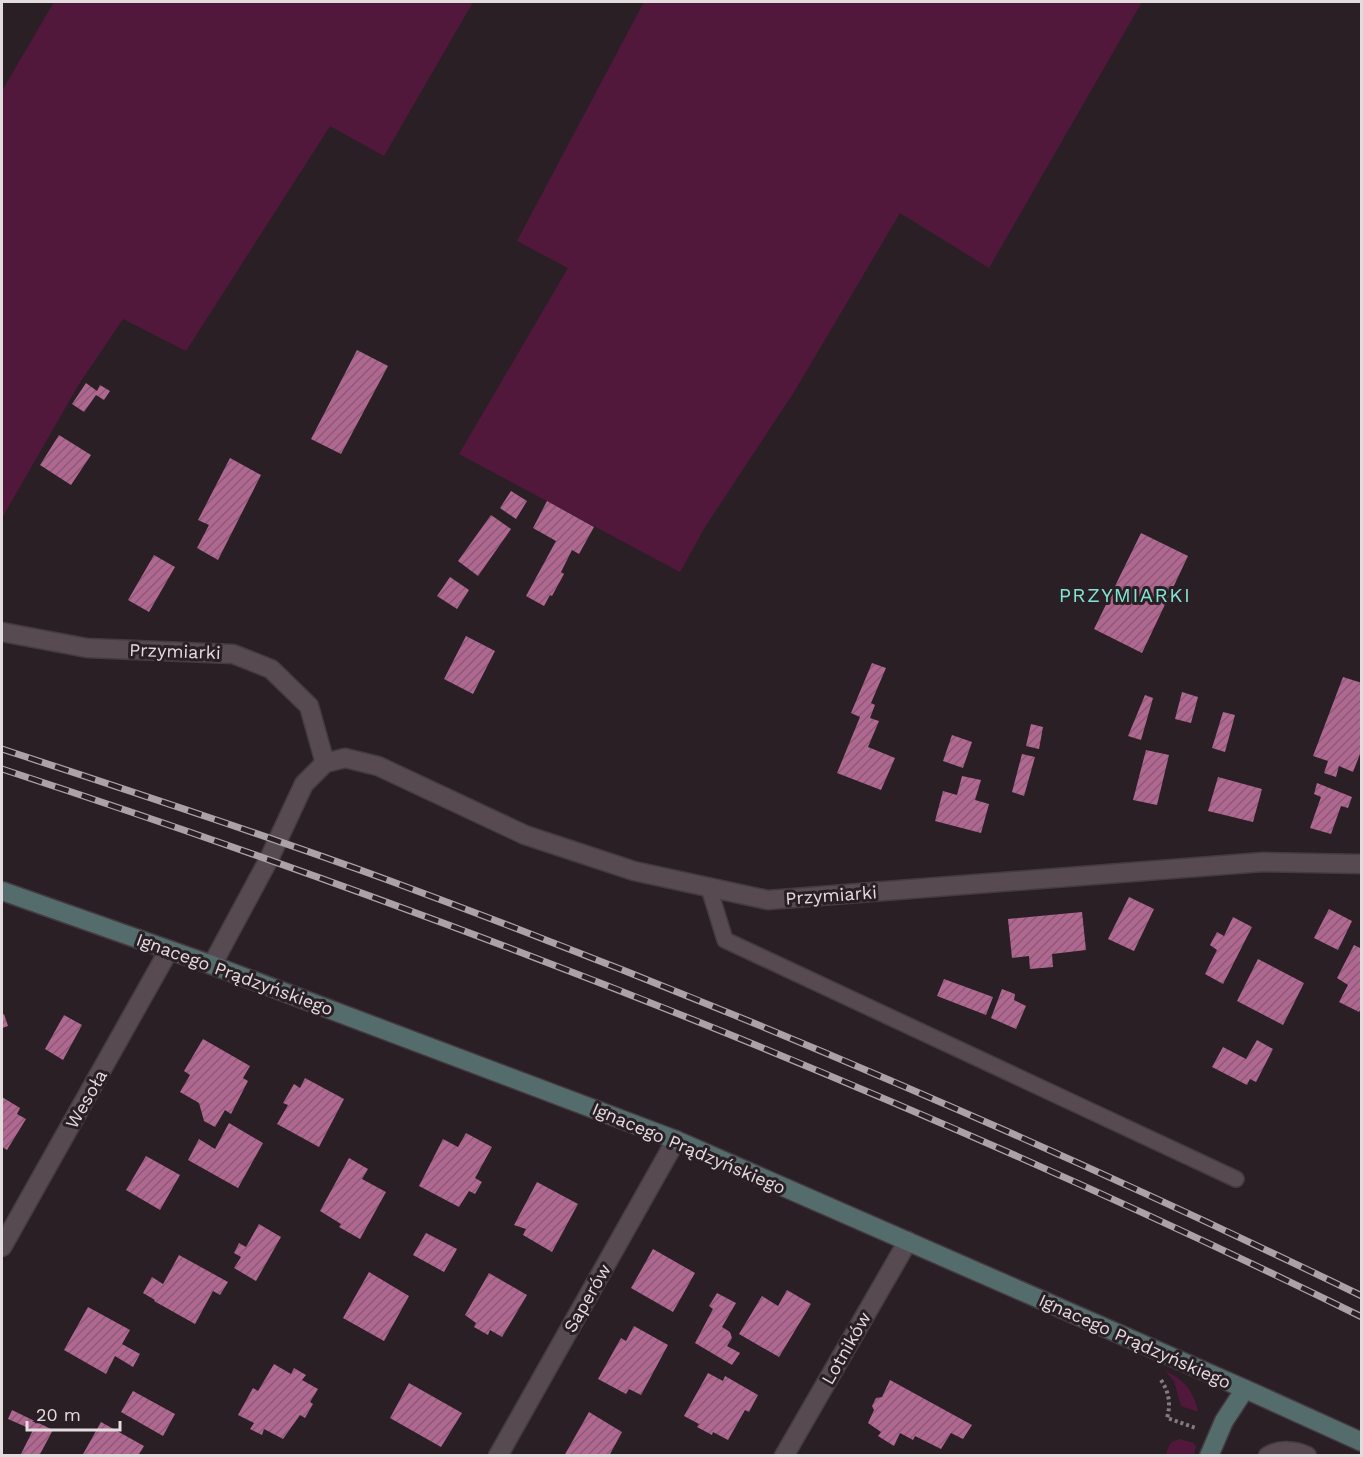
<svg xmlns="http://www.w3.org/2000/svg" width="1363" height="1457" font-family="'Work Sans',sans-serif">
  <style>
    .green { fill: #52183c }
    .building { fill: url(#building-hatch) }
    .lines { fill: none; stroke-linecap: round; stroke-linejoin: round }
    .lane-casing { stroke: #443b40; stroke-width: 18 }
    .street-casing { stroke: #443b40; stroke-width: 21 }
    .secondary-casing { stroke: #443b40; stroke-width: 21 }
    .path { stroke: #857c80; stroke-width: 4; stroke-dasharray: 3 3; stroke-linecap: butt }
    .lane { stroke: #574a51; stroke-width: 15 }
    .street { stroke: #574a51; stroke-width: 18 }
    .secondary { stroke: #546d6c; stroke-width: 18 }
    .rail-casing { stroke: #aaa2a5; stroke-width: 7 }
    .rail { stroke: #2a1f25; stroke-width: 4.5; stroke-dasharray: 14; stroke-linecap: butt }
    .labels { text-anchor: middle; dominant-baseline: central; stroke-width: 6; stroke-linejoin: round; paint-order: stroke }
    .street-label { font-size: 18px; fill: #e3dcdf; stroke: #2a1f25 }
    .neighbourhood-label { font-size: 20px; letter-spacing: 1.5px; fill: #80e6d3; stroke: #2a1f25 }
  </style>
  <defs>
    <pattern id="building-hatch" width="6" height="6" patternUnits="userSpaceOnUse" patternTransform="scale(1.5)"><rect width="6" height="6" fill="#b06891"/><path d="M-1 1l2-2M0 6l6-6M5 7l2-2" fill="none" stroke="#8a5b76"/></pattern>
  </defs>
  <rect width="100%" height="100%" fill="#2a1f25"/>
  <path class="green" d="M54 2H473L384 156 330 126 186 351 123 319 79 384 2 518V91Z
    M644 2H1142L989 268 900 213 794 392 705 527 680 572 459 454 568 268 517 241Z
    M1165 1371C1184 1379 1194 1392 1198 1412L1181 1406 1174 1381Z
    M1180 1439 1193 1443 1196 1446 1194 1455H1166C1168 1446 1170 1441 1180 1439Z"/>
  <path class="building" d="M357 350 388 366 341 454 311 439Z
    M86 383 97 391 100 385 110 391 104 400 96 395 84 412 72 404Z
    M59 435 91 455 71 485 40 465Z
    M230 458 261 475 218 560 197 548 209 525 198 520Z
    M511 491 527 501 516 519 500 508Z
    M547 501 594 527 579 554 572 550 561 572 564 574 552 596 550 595 544 606 526 596 556 541 533 528Z
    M491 515 511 529 478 576 458 561Z
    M1141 533 1188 556 1142 653 1094 629Z
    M154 555 175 567 149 612 128 600Z
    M450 577 469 590 457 609 437 596Z
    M466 636 495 651 473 694 444 679Z
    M872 663 886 668 871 703 875 705 870 718 879 721 868 747 895 758 881 790 837 773 860 717 851 713Z
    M1343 677 1362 683V749L1353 772 1339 766 1336 777 1324 773 1328 761 1313 756Z
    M1182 692 1198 697 1191 723 1175 719Z
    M1145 695 1153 698 1141 740 1128 736Z
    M1223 712 1235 715 1225 752 1212 748Z
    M1031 724 1043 727 1039 749 1026 746Z
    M952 735 972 742 963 768 943 761Z
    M1146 750 1169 755 1157 805 1133 800Z
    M1022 754 1035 757 1024 796 1012 792Z
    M962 776 981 780 975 800 989 804 981 833 935 821 943 791 957 795Z
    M1218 777 1262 789 1253 822 1208 811Z
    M1317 783 1352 797 1348 808 1341 806 1331 834 1310 828 1321 797 1314 794Z
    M1129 897 1154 909 1134 951 1108 939Z
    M1329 909 1352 921 1338 950 1314 938Z
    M1082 912 1086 950 1052 954 1053 967 1030 969 1029 956 1012 958 1008 919Z
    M1233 917 1252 927 1223 984 1205 974 1217 950 1210 945 1217 932 1224 936Z
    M1354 945 1362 949V1006L1359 1012 1339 1002 1348 985 1337 978Z
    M1258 959 1304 983 1283 1025 1237 1001Z
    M944 979 993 997 986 1015 937 996Z
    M1002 989 1015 994 1014 1000 1026 1006 1016 1029 991 1018Z
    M4 1014 8 1026 2 1028V1015Z
    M64 1015 82 1025 63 1060 45 1049Z
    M203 1039 250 1066 243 1078 248 1081 231 1114 225 1110 215 1127 204 1121 199 1103 180 1092 190 1075 184 1071Z
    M1257 1040 1273 1049 1256 1082 1250 1079 1247 1085 1212 1067 1223 1047 1246 1059Z
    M305 1078 344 1099 319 1147 277 1124 288 1105 283 1103 294 1084 300 1088Z
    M2 1097 20 1108 17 1114 26 1119 7 1150 2 1147Z
    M229 1123 263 1143 238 1188 188 1160 199 1139 215 1149Z
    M466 1133 492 1147 475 1178 482 1182 475 1194 469 1191 459 1207 419 1186 443 1139 458 1147Z
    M146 1156 180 1175 160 1210 126 1190Z
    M349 1158 368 1169 362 1179 386 1192 360 1239 339 1227 341 1224 320 1211Z
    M537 1182 578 1204 552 1252 523 1235 526 1229 514 1225Z
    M259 1224 281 1237 256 1281 234 1268 241 1257 234 1253 239 1243 246 1247Z
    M426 1233 457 1249 444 1272 413 1255Z
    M653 1249 695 1273 673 1312 631 1288Z
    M179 1255 228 1282 220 1295 213 1291 195 1324 154 1301 155 1300 143 1293 152 1277 163 1284Z
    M369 1272 409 1296 384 1341 343 1318Z
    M489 1273 527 1295 502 1337 490 1330 488 1335 474 1327 476 1323 465 1315Z
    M787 1290 811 1304 779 1357 739 1334 762 1296 778 1306Z
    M717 1293 736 1303 722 1327 730 1332 732 1338 727 1346 740 1353 732 1365 695 1343 713 1309 709 1306Z
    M88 1307 130 1330 122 1344 140 1354 133 1367 115 1356 106 1374 64 1350Z
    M634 1326 668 1345 641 1395 629 1389 626 1394 598 1379 621 1338 626 1341Z
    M274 1364 291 1374 294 1368 306 1375 302 1380 318 1389 310 1402 313 1404 305 1418 300 1415 283 1439 264 1429 262 1435 250 1429 254 1423 238 1415 253 1388 258 1391Z
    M708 1373 723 1381 725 1376 758 1395 749 1412 745 1410 728 1440 713 1432 712 1435 697 1427 699 1424 684 1416Z
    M890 1380 972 1425 963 1439 951 1433 941 1449 915 1436 913 1440 900 1433 894 1446 878 1436 881 1432 868 1423 874 1410 872 1406 876 1398 882 1397Z
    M409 1383 462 1413 441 1447 390 1418Z
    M133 1391 175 1414 163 1436 121 1412Z
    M12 1410 53 1430 39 1456H20L33 1430 8 1419Z
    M589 1412 622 1432 609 1456H564Z
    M101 1422 144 1446 138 1456H82Z"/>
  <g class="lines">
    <defs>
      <path id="lane" d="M709 888 725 940 1236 1179"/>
      <path id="street" d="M2 632 87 648 233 654 271 669 309 706 325 763
        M212 965 269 859 304 784 325 763 345 758 378 766 525 835 634 871 768 900 1263 862 1362 864
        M2 1247 169 950
        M498 1456 676 1140
        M784 1456 908 1241
        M1268 1456C1280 1449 1295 1450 1307 1456"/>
      <path id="secondary" d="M2 891 212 965 676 1140 1245 1389 1362 1442
        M1209 1456 1224 1421 1245 1389"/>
    </defs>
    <use href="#lane" class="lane-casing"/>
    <use href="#street" class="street-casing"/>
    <use href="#secondary" class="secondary-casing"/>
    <path class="path" d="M1161 1380C1169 1392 1171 1404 1167 1418L1196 1428"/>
    <use href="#lane" class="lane"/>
    <use href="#street" class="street"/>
    <use href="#secondary" class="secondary"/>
    <defs>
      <path id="rail" d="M2 749C130 791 259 833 385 879 718 1002 1043 1141 1362 1296
        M2 769C467 921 922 1101 1362 1317"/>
    </defs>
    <use href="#rail" class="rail-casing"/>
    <use href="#rail" class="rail"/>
  </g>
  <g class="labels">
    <g class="street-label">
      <text transform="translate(175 651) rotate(2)">Przymiarki</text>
      <text transform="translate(831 895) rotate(-4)">Przymiarki</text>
      <text transform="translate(235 974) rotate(20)">Ignacego Prądzyńskiego</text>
      <text transform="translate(86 1099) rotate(-60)">Wesoła</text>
      <text transform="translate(689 1148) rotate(23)">Ignacego Prądzyńskiego</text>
      <text transform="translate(587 1298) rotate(-60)">Saperów</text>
      <text transform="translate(1135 1341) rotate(24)">Ignacego Prądzyńskiego</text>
      <text transform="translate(846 1348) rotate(-60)">Lotników</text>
    </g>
    <g class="neighbourhood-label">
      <text x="1125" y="595">PRZYMIARKI</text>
    </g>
  </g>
  <rect width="1363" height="1457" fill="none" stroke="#e3dcdf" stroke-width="6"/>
  <path d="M27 1421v9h93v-9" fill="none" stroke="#e3dcdf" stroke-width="3"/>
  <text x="36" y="1421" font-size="18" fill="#e3dcdf" stroke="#2a1f25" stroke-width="4.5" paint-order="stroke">20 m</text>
</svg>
